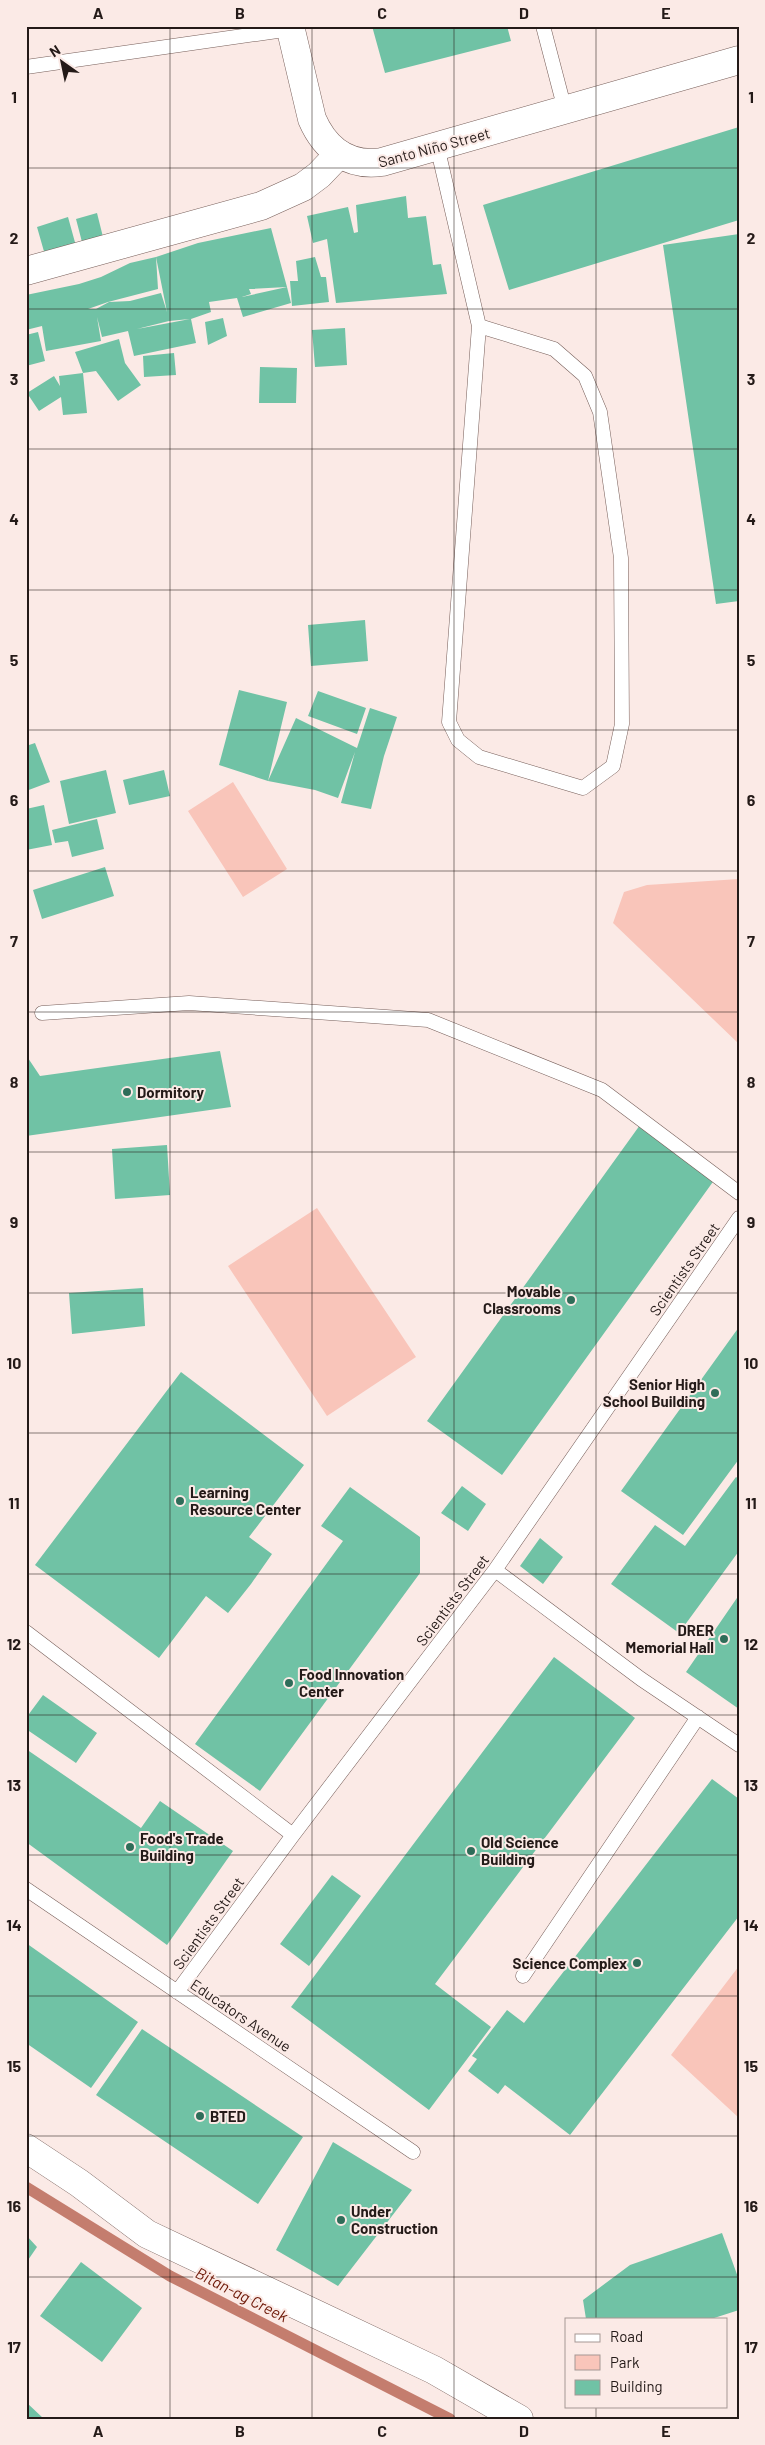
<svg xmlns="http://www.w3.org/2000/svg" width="765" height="2445" font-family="Barlow,sans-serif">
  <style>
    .green { fill: #f9c5ba }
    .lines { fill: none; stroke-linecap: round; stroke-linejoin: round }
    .stream { stroke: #c47d6e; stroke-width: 11 }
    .building { fill: #70c2a5; fill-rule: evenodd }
    .lane-casing { stroke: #775f5a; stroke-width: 15 }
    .street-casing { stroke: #775f5a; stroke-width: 29 }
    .secondary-casing { stroke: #775f5a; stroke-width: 29 }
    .lane { stroke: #fff; stroke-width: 14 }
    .street { stroke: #fff; stroke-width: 28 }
    .secondary { stroke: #fff; stroke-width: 28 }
    .grid { fill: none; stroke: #241a18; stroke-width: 1; stroke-opacity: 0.55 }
    .poi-dot { fill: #2f6d59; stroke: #fbeae6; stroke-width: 2 }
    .labels { text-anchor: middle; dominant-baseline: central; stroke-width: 4; stroke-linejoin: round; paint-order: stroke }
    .street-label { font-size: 15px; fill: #241a18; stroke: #fbeae6 }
    .poi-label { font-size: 15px; font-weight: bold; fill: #241a18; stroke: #fbeae6; text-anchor: start }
    .water-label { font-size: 16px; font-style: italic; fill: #6e1908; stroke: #fbeae6 }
    .neatline { fill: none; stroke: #241a18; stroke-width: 2 }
    .grid-label { font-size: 16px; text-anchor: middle; font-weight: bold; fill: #241a18 }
  </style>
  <rect width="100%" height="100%" fill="#fbeae6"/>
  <path class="green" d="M233 782 287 869 243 897 188 811Z
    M739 879V1044L613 923 624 892 647 885Z
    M317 1208 416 1357 327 1416 228 1266Z
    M739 1966V2118L671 2055Z"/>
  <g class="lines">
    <path class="stream" d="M26 2187 170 2276 450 2419"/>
  </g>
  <path class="building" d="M372 26H507L511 41 385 73Z
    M739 127V220L509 290 483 205Z
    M406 196 408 218 426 216 433 265 441 264 447 294 336 303 327 239 313 243 307 216 348 207 354 233 358 232 356 205Z
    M97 213 103 237 82 242 76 219Z
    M68 217 76 246 45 255 37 227Z
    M271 228 287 287 249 289 251 294 242 297 287 287 291 303 243 317 237 298 209 302 211 312 191 319 196 343 134 356 128 331 102 337 97 317 101 341 46 351 42 326 26 330V295L79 284 101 277 130 263 156 257 158 289 108 302 88 309H96L109 302 130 301 161 293 167 312 156 257 198 243ZM190 319 137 329 169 321Z
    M739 234V601L716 604 663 245Z
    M315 257 321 277H326L329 302 292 306 290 281H298L296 261Z
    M223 318 227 336 208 345 205 322Z
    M345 328 347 365 315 367 312 330Z
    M38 332 45 361 26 366V335Z
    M119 339 125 363 141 385 118 401 96 371 83 373 75 352Z
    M174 353 176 375 144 377 143 356Z
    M260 367 297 368 296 403H259Z
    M83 373 87 413 63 415 61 397 39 411 27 393 54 376 60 386 59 376Z
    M365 620 368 661 311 666 308 625Z
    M239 690 287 702 268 781 219 765Z
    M318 691 366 708 357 734 308 716Z
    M370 708 397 717 384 756 371 809 341 803 355 752 338 798 315 790 268 781 296 718 357 748Z
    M35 743 50 782 26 791V746Z
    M106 770 116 813 69 824 60 781Z
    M164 770 170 796 129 805 123 780Z
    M44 805 52 845 26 850V809Z
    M97 819 104 849 72 857 68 841 55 843 52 830Z
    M105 867 114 896 42 919 33 890Z
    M220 1051 231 1107 26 1136V1055L40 1076Z
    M640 1125 715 1179 502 1475 427 1421Z
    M167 1145 170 1195 115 1199 112 1149Z
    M143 1288 145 1326 72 1334 69 1293Z
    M739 1327V1459L683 1535 621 1491Z
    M181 1372 304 1465 249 1537 272 1554 251 1584 228 1613 206 1596 159 1658 35 1565Z
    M736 1477 739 1479V1551L679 1633 611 1584 655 1525 685 1546Z
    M462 1486 486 1504 468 1531 441 1513Z
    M350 1487 420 1537V1573L260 1791 195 1744 343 1541 321 1526Z
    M540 1538 563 1557 543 1584 520 1566Z
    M739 1595V1709L686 1672Z
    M554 1657 635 1718 435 1984 491 2027 429 2110 291 2007Z
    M43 1695 97 1733 76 1763 26 1729V1718Z
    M26 1749 141 1828 160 1801 233 1851 167 1945 26 1842Z
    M712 1779 739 1799V1916L570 2135 505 2085 498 2094 468 2071 477 2059 472 2056 507 2010 524 2023Z
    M332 1875 361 1896 309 1966 280 1944Z
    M26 1943 138 2022 91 2088 26 2043Z
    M142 2029 303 2137 258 2204 96 2095Z
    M333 2142 412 2190 338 2286 276 2250Z
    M722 2233 739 2280V2310L711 2319H586L583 2300 630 2265Z
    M26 2235 37 2247 26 2263Z
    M81 2262 142 2308 102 2362 40 2316Z
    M26 2402 44 2419H26Z"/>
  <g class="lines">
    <defs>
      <path id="lane" d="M543 26 565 110
        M26 67 291 29
        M437 146 479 326 449 722 458 740 479 757 583 788 613 766 622 724 621 558 600 412 585 376 554 349 479 326
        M42 1013 189 1003 428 1020 602 1090 739 1193
        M495 1570 641 1679 739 1745
        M26 1632 293 1835
        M26 1889 413 2152
        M523 1976 698 1717
        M177 1992 293 1835 495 1570 739 1218"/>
      <path id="street" d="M26 271 261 206 303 187 319 175 339 154
        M26 2148 79 2183 147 2234 434 2370 519 2419"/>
      <path id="secondary" d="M290 26 312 119C325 149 349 167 382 162L739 60"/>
    </defs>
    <use href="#lane" class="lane-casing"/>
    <use href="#street" class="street-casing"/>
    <use href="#secondary" class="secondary-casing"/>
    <use href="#lane" class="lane"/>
    <use href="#street" class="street"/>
    <use href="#secondary" class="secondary"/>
  </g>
  <path class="grid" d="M170 26V2419M312 26V2419M454 26V2419M596 26V2319M26 168H739M26 309H739M26 449H739M26 590H739M26 730H739M26 871H739M26 1012H739M26 1152H739M26 1293H739M26 1433H739M26 1574H739M26 1715H739M26 1855H739M26 1996H739M26 2136H739M26 2277H739M596 2406V2419"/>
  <g class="poi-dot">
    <circle cx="127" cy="1092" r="5"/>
    <circle cx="571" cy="1300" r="5"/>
    <circle cx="715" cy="1393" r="5"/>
    <circle cx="180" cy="1501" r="5"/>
    <circle cx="724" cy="1639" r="5"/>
    <circle cx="289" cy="1683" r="5"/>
    <circle cx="130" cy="1847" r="5"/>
    <circle cx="471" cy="1851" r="5"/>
    <circle cx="637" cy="1963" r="5"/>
    <circle cx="200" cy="2116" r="5"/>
    <circle cx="341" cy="2220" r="5"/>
  </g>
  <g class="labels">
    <g class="street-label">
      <text transform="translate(434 147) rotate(-15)">Santo Niño Street</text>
      <text transform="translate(684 1269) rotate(-55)">Scientists Street</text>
      <text transform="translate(452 1600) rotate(-53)">Scientists Street</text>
      <text transform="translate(208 1923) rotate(-54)">Scientists Street</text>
      <text transform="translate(241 2015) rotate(34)">Educators Avenue</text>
    </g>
    <g class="poi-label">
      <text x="137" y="1092">Dormitory</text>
      <text x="561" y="1291" text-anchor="end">Movable<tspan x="561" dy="17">Classrooms</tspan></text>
      <text x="705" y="1384" text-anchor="end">Senior High<tspan x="705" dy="17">School Building</tspan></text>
      <text x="190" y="1492">Learning<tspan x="190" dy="17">Resource Center</tspan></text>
      <text x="714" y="1630" text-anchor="end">DRER<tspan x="714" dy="17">Memorial Hall</tspan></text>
      <text x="299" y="1674">Food Innovation<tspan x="299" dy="17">Center</tspan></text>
      <text x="140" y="1838">Food's Trade<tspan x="140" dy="17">Building</tspan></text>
      <text x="481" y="1842">Old Science<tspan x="481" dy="17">Building</tspan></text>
      <text x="627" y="1963" text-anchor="end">Science Complex</text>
      <text x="210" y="2116">BTED</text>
      <text x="351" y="2211">Under<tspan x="351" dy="17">Construction</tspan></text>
    </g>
    <g class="water-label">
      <text transform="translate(242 2294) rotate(27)">Bitan-ag Creek</text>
    </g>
  </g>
  <rect width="765" height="2445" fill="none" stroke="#fbeae6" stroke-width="55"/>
  <rect x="565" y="2318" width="162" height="90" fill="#fbeae6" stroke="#a59794"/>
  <rect x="575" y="2334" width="25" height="8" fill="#ffffff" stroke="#a59794"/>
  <text x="610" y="2342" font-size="15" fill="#241a18">Road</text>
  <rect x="575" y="2355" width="25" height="15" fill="#f9c5ba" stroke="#a59794"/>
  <text x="610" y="2368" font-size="15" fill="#241a18">Park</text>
  <rect x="575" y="2380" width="25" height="15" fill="#70c2a5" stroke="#a59794"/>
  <text x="610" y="2392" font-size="15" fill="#241a18">Building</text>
  <g transform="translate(62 62) rotate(327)" stroke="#fbeae6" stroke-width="4" paint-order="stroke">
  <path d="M0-4L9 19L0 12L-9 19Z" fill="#241a18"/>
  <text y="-8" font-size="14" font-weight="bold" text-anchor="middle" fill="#241a18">N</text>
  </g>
  <rect x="28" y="28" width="710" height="2390" class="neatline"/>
  <g class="grid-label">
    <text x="98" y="19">A</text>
    <text x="240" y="19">B</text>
    <text x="382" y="19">C</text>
    <text x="524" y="19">D</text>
    <text x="666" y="19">E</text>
    <text x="14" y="103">1</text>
    <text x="751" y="103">1</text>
    <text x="14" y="244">2</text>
    <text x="751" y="244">2</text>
    <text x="14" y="385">3</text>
    <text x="751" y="385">3</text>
    <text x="14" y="525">4</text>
    <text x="751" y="525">4</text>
    <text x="14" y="666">5</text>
    <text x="751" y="666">5</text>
    <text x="14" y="806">6</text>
    <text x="751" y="806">6</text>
    <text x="14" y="947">7</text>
    <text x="751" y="947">7</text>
    <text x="14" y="1088">8</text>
    <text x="751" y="1088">8</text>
    <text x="14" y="1228">9</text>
    <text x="751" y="1228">9</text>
    <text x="14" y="1369">10</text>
    <text x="751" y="1369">10</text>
    <text x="14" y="1509">11</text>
    <text x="751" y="1509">11</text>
    <text x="14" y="1650">12</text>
    <text x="751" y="1650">12</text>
    <text x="14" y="1791">13</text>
    <text x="751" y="1791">13</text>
    <text x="14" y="1931">14</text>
    <text x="751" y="1931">14</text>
    <text x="14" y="2072">15</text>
    <text x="751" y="2072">15</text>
    <text x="14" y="2212">16</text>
    <text x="751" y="2212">16</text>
    <text x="14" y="2353">17</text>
    <text x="751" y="2353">17</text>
    <text x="98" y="2437">A</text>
    <text x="240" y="2437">B</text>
    <text x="382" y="2437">C</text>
    <text x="524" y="2437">D</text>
    <text x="666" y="2437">E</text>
  </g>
</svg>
